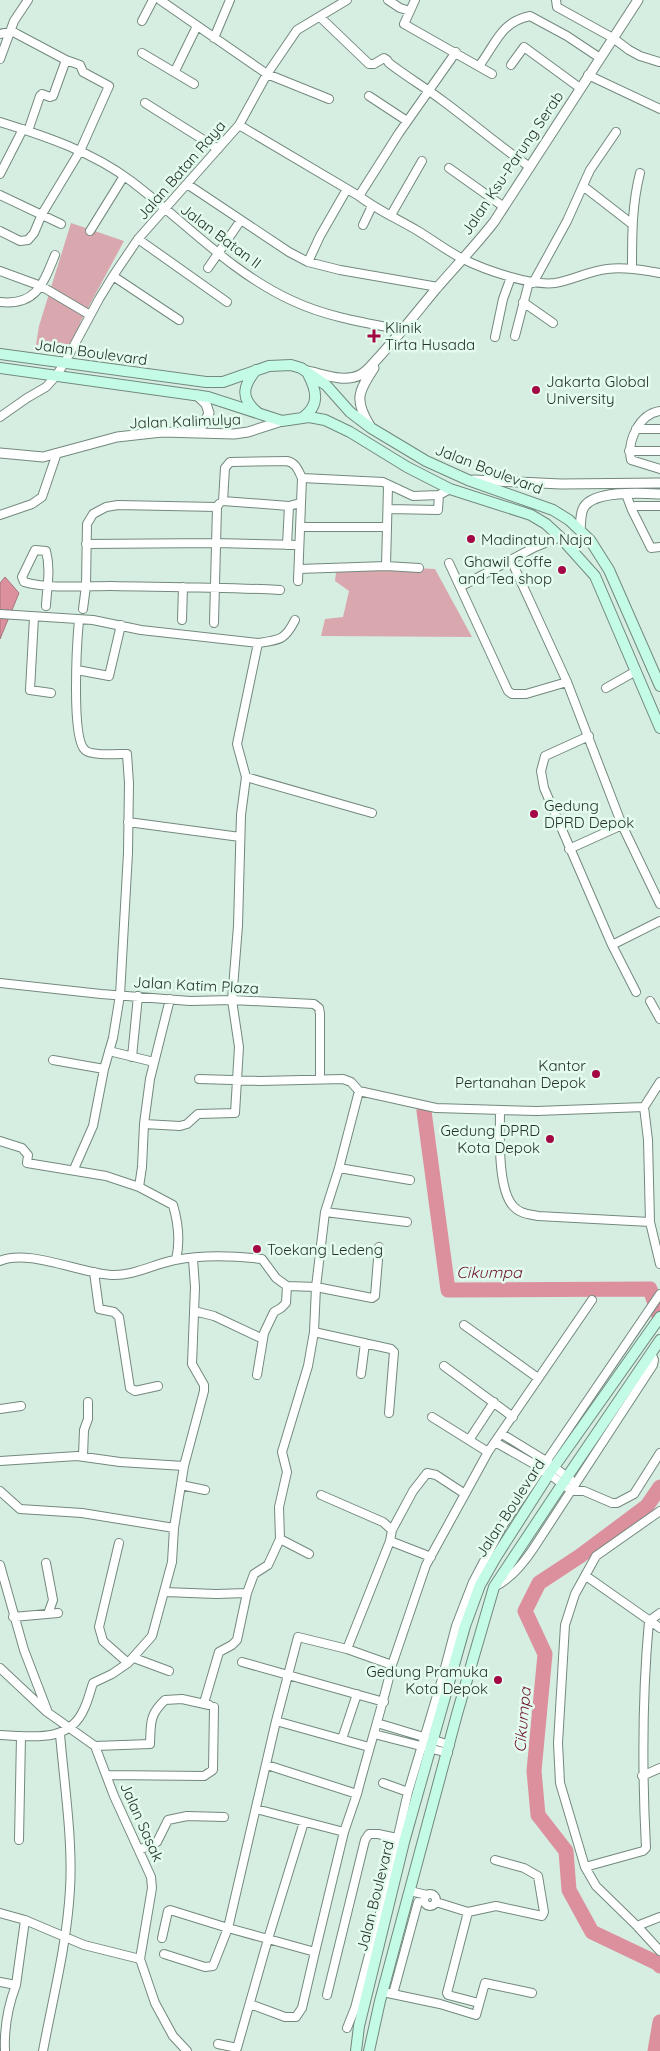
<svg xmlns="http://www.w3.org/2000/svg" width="660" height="2051" font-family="Quicksand,sans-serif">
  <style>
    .green { fill: #d9a8af }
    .water { fill: #dc909d; stroke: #a6747b }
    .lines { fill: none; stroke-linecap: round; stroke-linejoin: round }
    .river { stroke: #dc909d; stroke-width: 15 }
    .minor-casing { stroke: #73897d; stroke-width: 10 }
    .tertiary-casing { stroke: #73897d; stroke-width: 11 }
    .secondary-casing { stroke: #73897d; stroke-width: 12 }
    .minor { stroke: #fff; stroke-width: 8 }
    .tertiary { stroke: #fff; stroke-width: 9 }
    .secondary { stroke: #c4fbe6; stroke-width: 10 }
    .poi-dot { fill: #a30844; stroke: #e3fcee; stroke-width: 2 }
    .labels { text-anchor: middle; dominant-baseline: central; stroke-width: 5; stroke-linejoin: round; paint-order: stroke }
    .street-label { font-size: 15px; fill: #28312c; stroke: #e3fcee }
    .poi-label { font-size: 15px; fill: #28312c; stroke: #e3fcee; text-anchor: start }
    .water-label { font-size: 16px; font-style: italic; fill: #6e1430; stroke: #e3fcee }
  </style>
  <rect width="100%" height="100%" fill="#d6eee1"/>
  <path class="green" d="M71 223 124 241 81 321 70 354 36 345 39 326Z
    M337 564 435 569 472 637 321 636 325 619 343 617 349 591 335 581Z"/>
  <path class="water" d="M5 577 19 593 0 639V583Z"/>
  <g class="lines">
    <path class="river" d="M424 1111 448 1290 650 1289 660 1319
      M660 1487 647 1506 580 1556 539 1583 525 1611 545 1654 534 1771 538 1815 566 1851 569 1890 592 1932 657 1963 660 1966
      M655 2051 660 2022"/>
    <defs>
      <path id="minor" d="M160 0 267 74 329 99
        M388 0 400 8 410 11 415 0
        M556 0 557 7 613 38 629 50 640 56 659 62
        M410 11 404 24 492 74
        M320 17 369 64H374L384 58 387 60 389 63C407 77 426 88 443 101 473 123 500 147 530 167
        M142 21 153 0
        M0 34 12 31 17 34 66 60 80 65 83 72 109 86 80 151 42 214 34 233 28 240 20 241 0 231
        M214 38 230 0
        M142 53 194 84
        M0 59 14 21 28 0
        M511 65 524 47 580 88
        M479 66C496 44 500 22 530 16L567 36 600 58
        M175 71 197 26
        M588 75 660 109
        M369 96 407 121
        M145 103 218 149
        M0 122C45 136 93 152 131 181 184 221 231 273 293 301 327 317 366 323 403 330
        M239 125 359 196C377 210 398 219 418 231 433 240 447 251 463 259 485 270 531 286 555 283 573 280 589 271 607 269 625 267 642 270 660 273
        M28 131 40 96 42 94 50 97 53 96 66 60
        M449 168 504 207
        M0 174 23 129
        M187 184 289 252 308 262 340 270 438 287
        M583 186 632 224
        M0 195 61 224
        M359 196 399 133 456 52
        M391 215 422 161
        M363 225 372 206
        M90 231 124 176
        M138 239 227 302
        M308 262 320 236 347 189
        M208 268 241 220
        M632 268C632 235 632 204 640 173
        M0 271 41 286 90 315
        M113 276 179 320
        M533 283 567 221 590 170 616 132
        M0 302C36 306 43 284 55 255
        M523 302 553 323
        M515 336 529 282
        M495 337 503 299 511 277
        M660 411C639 414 627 441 631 460L660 469
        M0 417 27 398 46 387 55 377 64 364 99 299 113 276 138 239 239 125 267 74 297 30 347 0
        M636 429H660
        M629 451H660
        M626 494 632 510
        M300 503 289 506 223 501 225 468 230 462 287 461C296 463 298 470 302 478
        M660 506H635L632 510 651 548 660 547
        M389 509 438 510 439 495
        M0 515 32 504 42 497 57 453
        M300 527H387L386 566
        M387 527 388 486
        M86 544 216 543 299 545
        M287 545 289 506
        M511 560 567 682 622 825 569 849
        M449 563 508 691 512 694H526L567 682
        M299 569 386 566 419 568
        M298 581 302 478 383 482 413 496 439 495 450 489
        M460 587 535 547 560 537
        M46 606C47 586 51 570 46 551L35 550 22 577 24 582C47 589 86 586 111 586 167 587 223 587 280 590
        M83 609 86 586 87 524 93 514 106 507 118 505 217 507
        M0 614 93 620 141 630 258 643C280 640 285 640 295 620
        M34 617 30 690 51 693
        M182 620 183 587
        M214 623 217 507 219 504
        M77 670 109 676 121 625
        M606 688 636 671
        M589 736 545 756 541 771 544 788 612 945 636 992
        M246 777 372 813
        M128 822 240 837
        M622 825 660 904
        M612 945 660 921
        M0 983 101 994 190 1001 232 1000 314 1004 319 1008 320 1014V1078
        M650 1001 660 1019
        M109 1051 154 1062
        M132 1057 138 996
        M53 1060 104 1069
        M199 1079 260 1081 343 1079 351 1082 359 1091 436 1108 537 1111 644 1107 660 1082
        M644 1107 648 1140 650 1222 660 1264
        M500 1110C500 1133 497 1188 513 1206 520 1214 529 1214 538 1216L650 1222
        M144 1124 150 1079 170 999
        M0 1141 22 1148 28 1155 27 1163 106 1176 139 1187 142 1167 144 1124 180 1126 187 1124 198 1114 235 1113 239 1047 232 1000 238 926 241 815 246 777 237 744 258 643
        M339 1168 410 1180
        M74 1169 93 1126 104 1069 113 1038 120 995 128 853 129 783 127 754C118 754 91 756 85 750 71 738 77 641 79 620
        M139 1187 173 1205C178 1222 180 1243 176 1260
        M325 1212 407 1222
        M0 1261C27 1248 82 1274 112 1275 133 1276 154 1264 175 1260 201 1255 236 1256 262 1259L276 1278 287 1286 316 1287 372 1298 375 1296 379 1247
        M94 1272 99 1309 114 1312 119 1317 130 1388 135 1391 158 1386
        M194 1311 214 1316 263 1339
        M464 1325 538 1378
        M314 1332 391 1349 394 1352 389 1413
        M444 1366 513 1417
        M361 1374 365 1343
        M257 1375 264 1333 274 1312 281 1308 286 1303 287 1286
        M0 1409 21 1406
        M432 1417 488 1452
        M502 1434 546 1461 571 1480
        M469 1440 494 1402
        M495 1442 541 1468 572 1491H584L612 1503H617L634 1494 660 1453
        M83 1456 84 1430 88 1419V1402
        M0 1461 77 1456 120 1462 184 1466
        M181 1485 205 1490
        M0 1491 20 1509 82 1513 174 1528
        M321 1495 383 1522 392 1530 413 1491 427 1473 436 1475 465 1494 488 1452 592 1300
        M660 1511 596 1556 575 1594 565 1625 558 1743 560 1783 585 1867 596 1886 637 1926 660 1951
        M392 1530 390 1541 347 1649 392 1665 426 1565 465 1494
        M280 1539 309 1554
        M390 1541 431 1557
        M119 1543 99 1627 103 1641 128 1663
        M46 1563 53 1600 48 1614
        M0 1565 24 1650 47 1710
        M586 1576 660 1628
        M494 1587C511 1579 523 1564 533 1549L653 1365 654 1360 651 1353
        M165 1592 216 1594 247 1593
        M13 1617 58 1613
        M347 1649 298 1637 288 1675 384 1702
        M134 1658 169 1671
        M242 1662 288 1675 276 1721
        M0 1668 47 1712 95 1746 114 1796 151 1877 152 1888 140 1959 155 2003 173 2036 187 2051
        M204 1703 219 1652 232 1645 237 1640 247 1593 254 1574 268 1565 280 1539 279 1507 287 1472 282 1452 308 1366 314 1332 316 1287 325 1212 339 1168 359 1091
        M377 1723 450 1745
        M374 1734 448 1753
        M0 1735C30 1736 69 1744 84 1709 88 1701 90 1692 93 1683L112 1674 128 1663 152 1636 172 1562 174 1528 184 1466 204 1391V1385L192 1364 195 1287 193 1259
        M342 1739 357 1694
        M95 1746 150 1744C151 1723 149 1715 165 1700L182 1699 209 1705
        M107 1775 204 1776 213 1770 214 1707
        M642 1776 660 1768
        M383 1783 408 1792
        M357 1794C368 1751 382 1709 392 1665
        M256 1809 344 1832
        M304 1822 268 1939 228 1928 276 1721 369 1747
        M19 1840 21 1736
        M139 1850 157 1842 168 1820 187 1816 224 1817
        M585 1867 643 1851 646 1848C642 1771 642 1697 649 1621L660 1613
        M410 1891 427 1895
        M424 1900a6 6 0 1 1 12 0a6 6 0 1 1-12 0Z
        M436 1902 468 1912 496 1906 542 1916 544 1912 538 1876 524 1868 495 1860
        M468 1912 447 1993 448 1995 475 2002
        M0 1913 25 1920
        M637 1926 660 1917
        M162 1938 168 1911 170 1910 228 1928 213 1966 205 1967 164 1954
        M0 1982 16 1985 25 1920 84 1945 140 1959
        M383 1992 440 2004 476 2015 485 1983 532 1993
        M393 1994 418 1902
        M327 1995 365 1840 369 1834H378L397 1838
        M250 2004 285 2017H296L302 2008 315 1952
        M347 2028 355 2008 383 1902 408 1792 442 1679 456 1626 473 1582 503 1525 660 1294
        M218 2044 237 2048 268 1939 315 1952 344 1832 357 1794 267 1765
        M5 2051C4 2028 8 2006 16 1985
        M43 2051C53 1997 67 1944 70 1889 73 1841 64 1782 60 1734"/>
      <path id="tertiary" d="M307 371C323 374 344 383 360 375 368 371 373 363 379 357 399 335 417 312 436 289 456 266 476 245 494 222L638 0
        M370 426C354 400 358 392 374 368
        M190 430 204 424 209 413 206 404 197 395
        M0 453 43 457 117 437 162 432 234 434 248 432 282 421
        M474 480 561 484 660 483
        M580 530C581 523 580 513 584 507 595 490 642 493 660 494"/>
      <path id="secondary" d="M0 354 206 382H223L269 366 291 365 301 368 326 385 350 412 371 428 426 461 468 480 553 510 569 520 590 540 609 570 660 686
        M0 368 208 397 282 421 309 417 325 420 350 432 407 467 450 489 531 515 546 524 560 537 595 576 660 728
        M256 370C243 386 240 398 257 412
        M302 418C320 406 317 391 308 374
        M356 2051 359 2026 404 1842 465 1626 480 1585 496 1557 549 1474 660 1317
        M369 2051 380 2001 457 1714 494 1587 567 1477 660 1340"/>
    </defs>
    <use href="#minor" class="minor-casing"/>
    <use href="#tertiary" class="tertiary-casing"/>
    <use href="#secondary" class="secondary-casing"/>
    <use href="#minor" class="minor"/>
    <use href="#tertiary" class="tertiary"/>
    <use href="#secondary" class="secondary"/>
  </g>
  <g class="poi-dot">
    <path d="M371.5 328.5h5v5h5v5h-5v5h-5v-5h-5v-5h5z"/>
    <circle cx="536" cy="390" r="5"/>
    <circle cx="471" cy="539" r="5"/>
    <circle cx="562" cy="570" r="5"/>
    <circle cx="534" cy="814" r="5"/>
    <circle cx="596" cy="1074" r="5"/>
    <circle cx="550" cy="1139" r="5"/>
    <circle cx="257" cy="1249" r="5"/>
    <circle cx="498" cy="1680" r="5"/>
  </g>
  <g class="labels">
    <g class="street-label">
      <text transform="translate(512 163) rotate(-56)">Jalan Ksu-Parung Serab</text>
      <text transform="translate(181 170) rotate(-49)">Jalan Batan Raya</text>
      <text transform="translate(221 236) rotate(37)">Jalan Batan II</text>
      <text transform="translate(91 352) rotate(8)">Jalan Boulevard</text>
      <text transform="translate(185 421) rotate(-2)">Jalan Kalimulya</text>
      <text transform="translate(489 469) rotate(21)">Jalan Boulevard</text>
      <text transform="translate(196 985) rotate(3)">Jalan Katim Plaza</text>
      <text transform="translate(510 1508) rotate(-57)">Jalan Boulevard</text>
      <text transform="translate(142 1822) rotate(66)">Jalan Sasak</text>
      <text transform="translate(375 1896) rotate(-76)">Jalan Boulevard</text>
    </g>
    <g class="poi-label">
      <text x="385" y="327">Klinik<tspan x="385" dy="17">Tirta Husada</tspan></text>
      <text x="546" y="381">Jakarta Global<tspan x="546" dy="17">University</tspan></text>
      <text x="481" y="539">Madinatun Naja</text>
      <text x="552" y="561" text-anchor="end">Ghawil Coffe<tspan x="552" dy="17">and Tea shop</tspan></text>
      <text x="544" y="805">Gedung<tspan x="544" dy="17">DPRD Depok</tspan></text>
      <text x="586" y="1065" text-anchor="end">Kantor<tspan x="586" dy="17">Pertanahan Depok</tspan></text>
      <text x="540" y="1130" text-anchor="end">Gedung DPRD<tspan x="540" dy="17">Kota Depok</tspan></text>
      <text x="267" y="1249">Toekang Ledeng</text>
      <text x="488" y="1671" text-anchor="end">Gedung Pramuka<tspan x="488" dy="17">Kota Depok</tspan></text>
    </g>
    <g class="water-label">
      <text x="489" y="1272">Cikumpa</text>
      <text transform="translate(522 1720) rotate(-85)">Cikumpa</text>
    </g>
  </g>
</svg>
